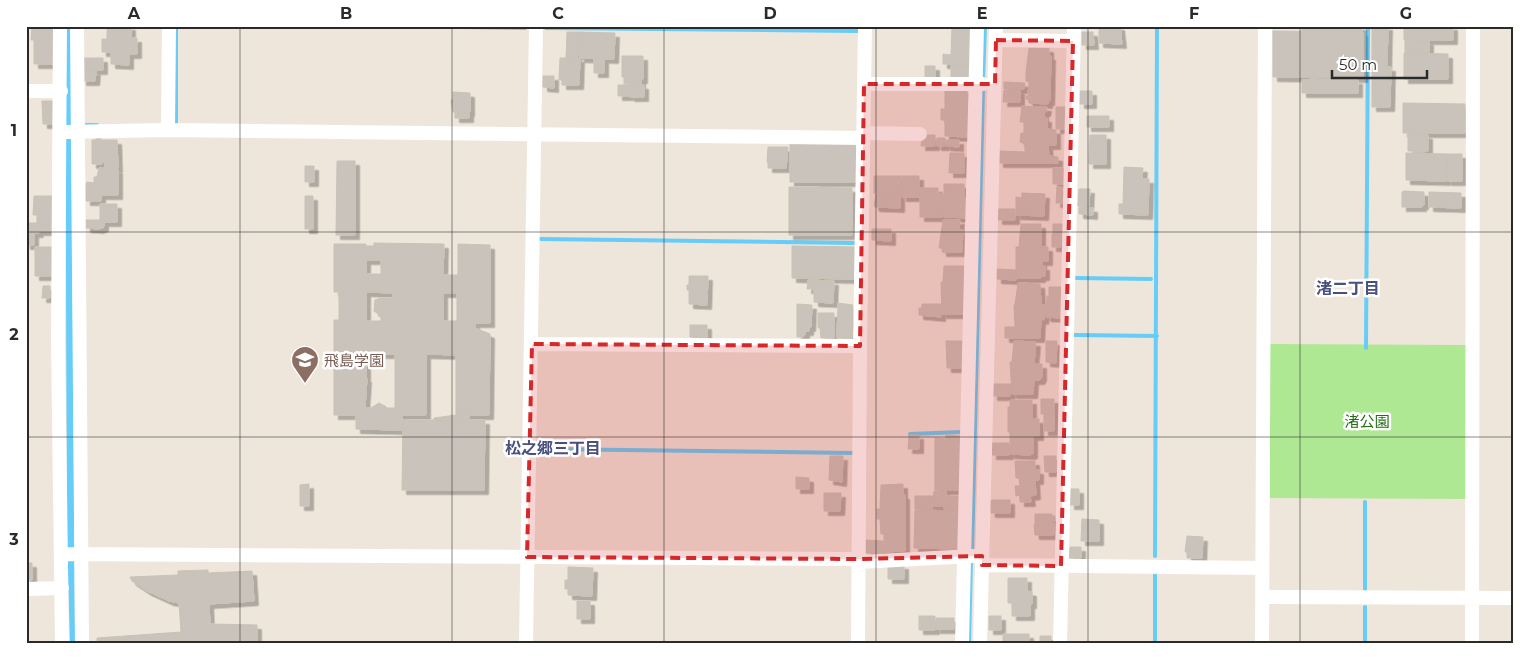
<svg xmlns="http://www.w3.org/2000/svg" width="1539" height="669" font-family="Montserrat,'Noto Sans JP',sans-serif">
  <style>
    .green { fill: #aee893 }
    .water { fill: #66cdf8 }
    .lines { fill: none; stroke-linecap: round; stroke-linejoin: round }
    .stream { stroke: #66cdf8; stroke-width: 4 }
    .building { fill: #c9c3bb; stroke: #c9c2b5; fill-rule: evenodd; filter: url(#shadow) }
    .minor { stroke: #fff; stroke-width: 14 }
    .marked { fill: #d62828; fill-opacity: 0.2; stroke: #d62828; stroke-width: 4; stroke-dasharray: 10 6; stroke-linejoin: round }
    .grid { fill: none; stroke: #2a2a2a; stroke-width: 1; stroke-opacity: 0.55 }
    .labels { text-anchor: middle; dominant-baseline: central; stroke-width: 5; stroke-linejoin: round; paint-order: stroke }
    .education-label { font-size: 15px; fill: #785e54; stroke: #fff; text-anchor: start }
    .park-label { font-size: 15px; fill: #256d14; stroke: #fff }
    .neighbourhood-label { font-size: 16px; font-weight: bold; fill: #47507f; stroke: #fff }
    .neatline { fill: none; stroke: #2a2a2a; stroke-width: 2 }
    .grid-label { font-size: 16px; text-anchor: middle; font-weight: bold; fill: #2a2a2a }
  </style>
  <defs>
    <filter id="shadow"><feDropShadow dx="4.5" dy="4.5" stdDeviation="0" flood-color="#0004"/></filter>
  </defs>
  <rect width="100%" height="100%" fill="#eee6db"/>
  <path class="green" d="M1267 344 1466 345V499L1270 498Z"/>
  <path class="water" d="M65 26H71L75 643H70L67 542Z"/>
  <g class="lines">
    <path class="stream" d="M176 26V125
      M397 26 525 28
      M546 28 858 31
      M983 81 985 26
      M86 125H97
      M541 239 854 243
      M1075 278 1151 279
      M1075 335 1157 336
      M1366 348 1368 26
      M910 434 962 432
      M545 449 853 453
      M1365 502V589
      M972 553 983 88
      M1155 556 1157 26
      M969 643 971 560
      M1155 643V575
      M1365 643V607"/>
  </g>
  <path class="building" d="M32 26H57V39H52L55 47H52L53 64H34V40H31Z
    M107 26H131V38H137V54H129V65L111 64V52H102V39H107Z
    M952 26H972L971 65 943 64V54L951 55Z
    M1099 26H1120L1122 44 1099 43Z
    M1302 26H1319V31H1302Z
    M1319 26H1362V32L1319 31Z
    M1372 26H1388L1387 67H1391L1390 107H1372Z
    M1404 26H1453V40H1404Z
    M1273 31 1363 32V78L1273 77Z
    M567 32H578L577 58H566Z
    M578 32 615 33 614 59 580 58V55H578Z
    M1082 32H1093L1094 45H1082Z
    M1405 40 1429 41V53H1405Z
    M1029 48H1049V56H1051L1050 101H1048V104L1029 103 1028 99H1026V96H1028L1029 82 1026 81V72Z
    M1404 53 1448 54V79H1404Z
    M622 56H643V79H641V84H624V77H622Z
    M81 58H103V70H81Z
    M560 58H580L579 85H562V80H559Z
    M594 59H604V73H594Z
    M951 65H971V80H951Z
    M925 66H935V77H925Z
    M82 71H96L95 81H82Z
    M543 76H554V88L543 87Z
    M1311 78H1318V80H1358V93H1302V80H1311Z
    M1004 82 1025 83 1024 89H1004Z
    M630 84 644 85V97H630Z
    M618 85H629V96H618Z
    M945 89H967V113H970V127H967V137L945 136V123L944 120H941V109H945Z
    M1004 90H1020V102H1003Z
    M1080 91H1092V104H1080Z
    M453 92 470 93V112H453L451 100H453Z
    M42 101H54V124H43Z
    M1403 103 1465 104V133H1403Z
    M1022 106 1047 107 1046 112H1044V118H1047V129L1056 130V145H1048L1049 156 1058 157V163H999V151L1025 152V144L1020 142 1021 133H1024V122H1020Z
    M1056 107H1067L1066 129H1056Z
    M455 112H469V118H455Z
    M1087 116H1109V127H1087Z
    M1408 134 1428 135V151H1408Z
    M922 135H935V146H921Z
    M1090 135H1106V164H1089Z
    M96 138H101V140H117L118 168 105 167V162H102V164H92V140H96Z
    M937 138H945V146H937Z
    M946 140H959V147L946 146Z
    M790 143 856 144 855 182H790Z
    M768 147H788L786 168H768V162H767Z
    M950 153H964V173H949Z
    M1406 153 1447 154 1446 181 1406 180Z
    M1447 154H1462V181H1447Z
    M337 161H355V235H336Z
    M305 166H314V182H305Z
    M1124 167 1143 168 1142 179H1149L1148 215 1119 214V204H1123Z
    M99 168 118 169V195H101V201H86V184L87 182 94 183V177H97Z
    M1053 168H1064V184H1053Z
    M874 176H901V193H874Z
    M902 176H919V197H902Z
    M944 184H964V199H969L968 218 944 217Z
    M789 187 852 188V235H789Z
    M1057 187H1062L1063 203H1056Z
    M920 188H938V194H944L943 217H920Z
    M1079 189H1090L1089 206H1078Z
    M1404 191 1424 192V205H1422V207H1402V192Z
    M1429 192 1461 193V208L1429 207Z
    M1022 193 1045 194 1044 216 1016 215V197L1022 198Z
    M876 194H900V208L875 207 874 205Z
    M34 196H55L53 231H38L39 233H34V245H26V223H37V215H33Z
    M305 196H313V229H305Z
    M100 204H117V222H104V227L99 229 86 228V220H100Z
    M1079 207 1093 208V215L1079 214Z
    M998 209H1015V220H998Z
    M943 220H960L959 230H963L962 252H942V248H939Z
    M1021 224H1041V247H1048V261H1042V266H1045V276H1041V278H1016V247H1019Z
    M1053 224H1063V234H1053Z
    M872 229H891V241L872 240Z
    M1052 234H1062L1061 247H1052Z
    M374 243 444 244 443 275H458V244L490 245V323H475V328L490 334 489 415H456V355L426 354V415H402V430L356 429V415H334V320H339V292H334V244H366V246H374ZM366 260H381V274H366ZM366 292 393 293V298H381L375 300 374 311 381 316V321H366ZM443 293H457V321H443ZM366 354H395V408H387L385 406 379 403 371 408H365L367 378H366Z
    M792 246 855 247V279L792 278Z
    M35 247H55V276H35Z
    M944 266H966V314H942L941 282H943Z
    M997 269 1016 270V280L997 279Z
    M689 276H708L707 305 689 304V290H687V285H689Z
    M808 280 834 281 833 303 814 302V289H807Z
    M1018 283 1040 284 1041 305H1045L1044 320 1041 319 1040 338H1005V327H1015L1014 305H1015Z
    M43 286H50V298H42Z
    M1049 287H1061V296H1049Z
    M1047 296H1061V318L1046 317Z
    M838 303 853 305 852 338H837Z
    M797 304 812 305 811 327H809V331H805V335L803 337H797Z
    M922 304H941V317L919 315V308H922Z
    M818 313H834V338H821L820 328H818Z
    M690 325H707V338L690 337Z
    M946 341H963L964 368H947Z
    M1014 341 1036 342 1034 364H1042V377L1040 380H1034L1033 394H1012L1010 362H1012Z
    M1046 341H1057L1056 363 1046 362Z
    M993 384H1012L1010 396H993Z
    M1041 399H1054V414H1041Z
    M1010 400H1032V419H1039V436H1033V454L1030 455 1010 454V432H1008V407H1010Z
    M1044 414H1054V431H1044Z
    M456 415H469V420H434V418Z
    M403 420H485L484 490H402Z
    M909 435H919V449H908Z
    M946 435 960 436 959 490H935V438L946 439Z
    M992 443H1009V455H992Z
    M830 456H843L842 482 829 480Z
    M1044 456H1056V472H1045Z
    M1015 461H1035V470H1039V480H1035L1036 495 1030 496 1031 502H1020V495L1016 496 1015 486H1020L1019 478H1016Z
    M796 477 809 478V489H796Z
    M309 484V506H300V485Z
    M903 484V495H905V551L884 552V534H881L880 519H877V509H880L881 485Z
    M1070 489H1079V505H1070Z
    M934 491H946V496H961L960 509H944V506H933Z
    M824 493H841L840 511H824Z
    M915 496H933L932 510 915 509Z
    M992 500H1010V513H991L990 501Z
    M915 510 960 511 959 549 914 548Z
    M1035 514H1052V516H1055V521H1052V524L1054 523V535H1035L1034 525H1035Z
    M1082 519 1099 520V541H1081Z
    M1187 536 1203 537 1202 558H1187V552H1185Z
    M866 540 883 541V553H866Z
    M1070 547H1081V558H1069Z
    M26 563H32V580H26Z
    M888 565H904V579H888Z
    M568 567 593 568 592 596 568 595V589H565V580H568Z
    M208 570V573L252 571 254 601 209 604 210 624 257 625V643H97V638L181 632 179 603 169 601 147 591 132 581 130 577 178 575V571Z
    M1008 578H1027V591L1032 592V604H1030V616H1012V603H1008Z
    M577 601H590V619H577Z
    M919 616H935V630H919Z
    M989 616H1001V630H989Z
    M936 618H954V629H936Z
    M1003 634H1029V643H1003Z
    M1040 636H1051V643H1040Z"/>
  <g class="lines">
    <path class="minor" d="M60 26 58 339 62 643
      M77 26 82 643
      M996 40 1073 41
      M864 84H983
      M26 91H61
      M168 130 169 26
      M61 132 168 130 863 138
      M864 133 920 134
      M532 344 860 346
      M61 554 859 559
      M859 562 973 556
      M982 565 1262 568
      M26 589 62 588
      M1262 597 1513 598
      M526 643 536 26
      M858 643 860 346 865 26
      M962 643 977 26
      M980 643 996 26
      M1060 643 1074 26
      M1262 643 1265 26
      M1472 643 1473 26"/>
  </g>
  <path class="marked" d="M996 40 1073 41 1061 566 982 565V556L859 559 527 557 532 344 860 346 864 84H995Z"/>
  <path class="grid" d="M240 26V643M452 26V643M664 26V643M876 26V643M1088 26V643M1300 26V643M26 232H1513M26 437H1513"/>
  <defs>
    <symbol id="school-pin" viewBox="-11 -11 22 30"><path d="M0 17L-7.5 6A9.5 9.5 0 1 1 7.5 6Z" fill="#8d6e63" stroke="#fff"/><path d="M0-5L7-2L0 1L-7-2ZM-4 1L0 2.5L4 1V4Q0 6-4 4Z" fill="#fff"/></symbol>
  </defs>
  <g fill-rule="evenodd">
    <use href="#school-pin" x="289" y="344" width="32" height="43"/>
  </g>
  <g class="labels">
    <g class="education-label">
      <text x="324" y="360">飛島学園</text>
    </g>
    <g class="park-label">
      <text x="1367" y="421">渚公園</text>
    </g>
    <g class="neighbourhood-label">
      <text x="1348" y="288">渚二丁目</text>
      <text x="553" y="448">松之郷三丁目</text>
    </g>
  </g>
  <rect width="1539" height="669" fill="none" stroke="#ffffff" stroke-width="55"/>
  <path d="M1332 70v8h95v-8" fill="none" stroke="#2a2a2a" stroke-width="2.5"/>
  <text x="1339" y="70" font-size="15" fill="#2a2a2a" stroke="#ffffff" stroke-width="4" paint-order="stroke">50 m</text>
  <rect x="28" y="28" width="1484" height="614" class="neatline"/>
  <g class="grid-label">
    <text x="134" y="19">A</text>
    <text x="346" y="19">B</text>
    <text x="558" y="19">C</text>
    <text x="770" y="19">D</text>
    <text x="982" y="19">E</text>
    <text x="1194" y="19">F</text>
    <text x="1406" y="19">G</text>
    <text x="14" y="136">1</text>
    <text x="14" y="340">2</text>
    <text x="14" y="545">3</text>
  </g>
</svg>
